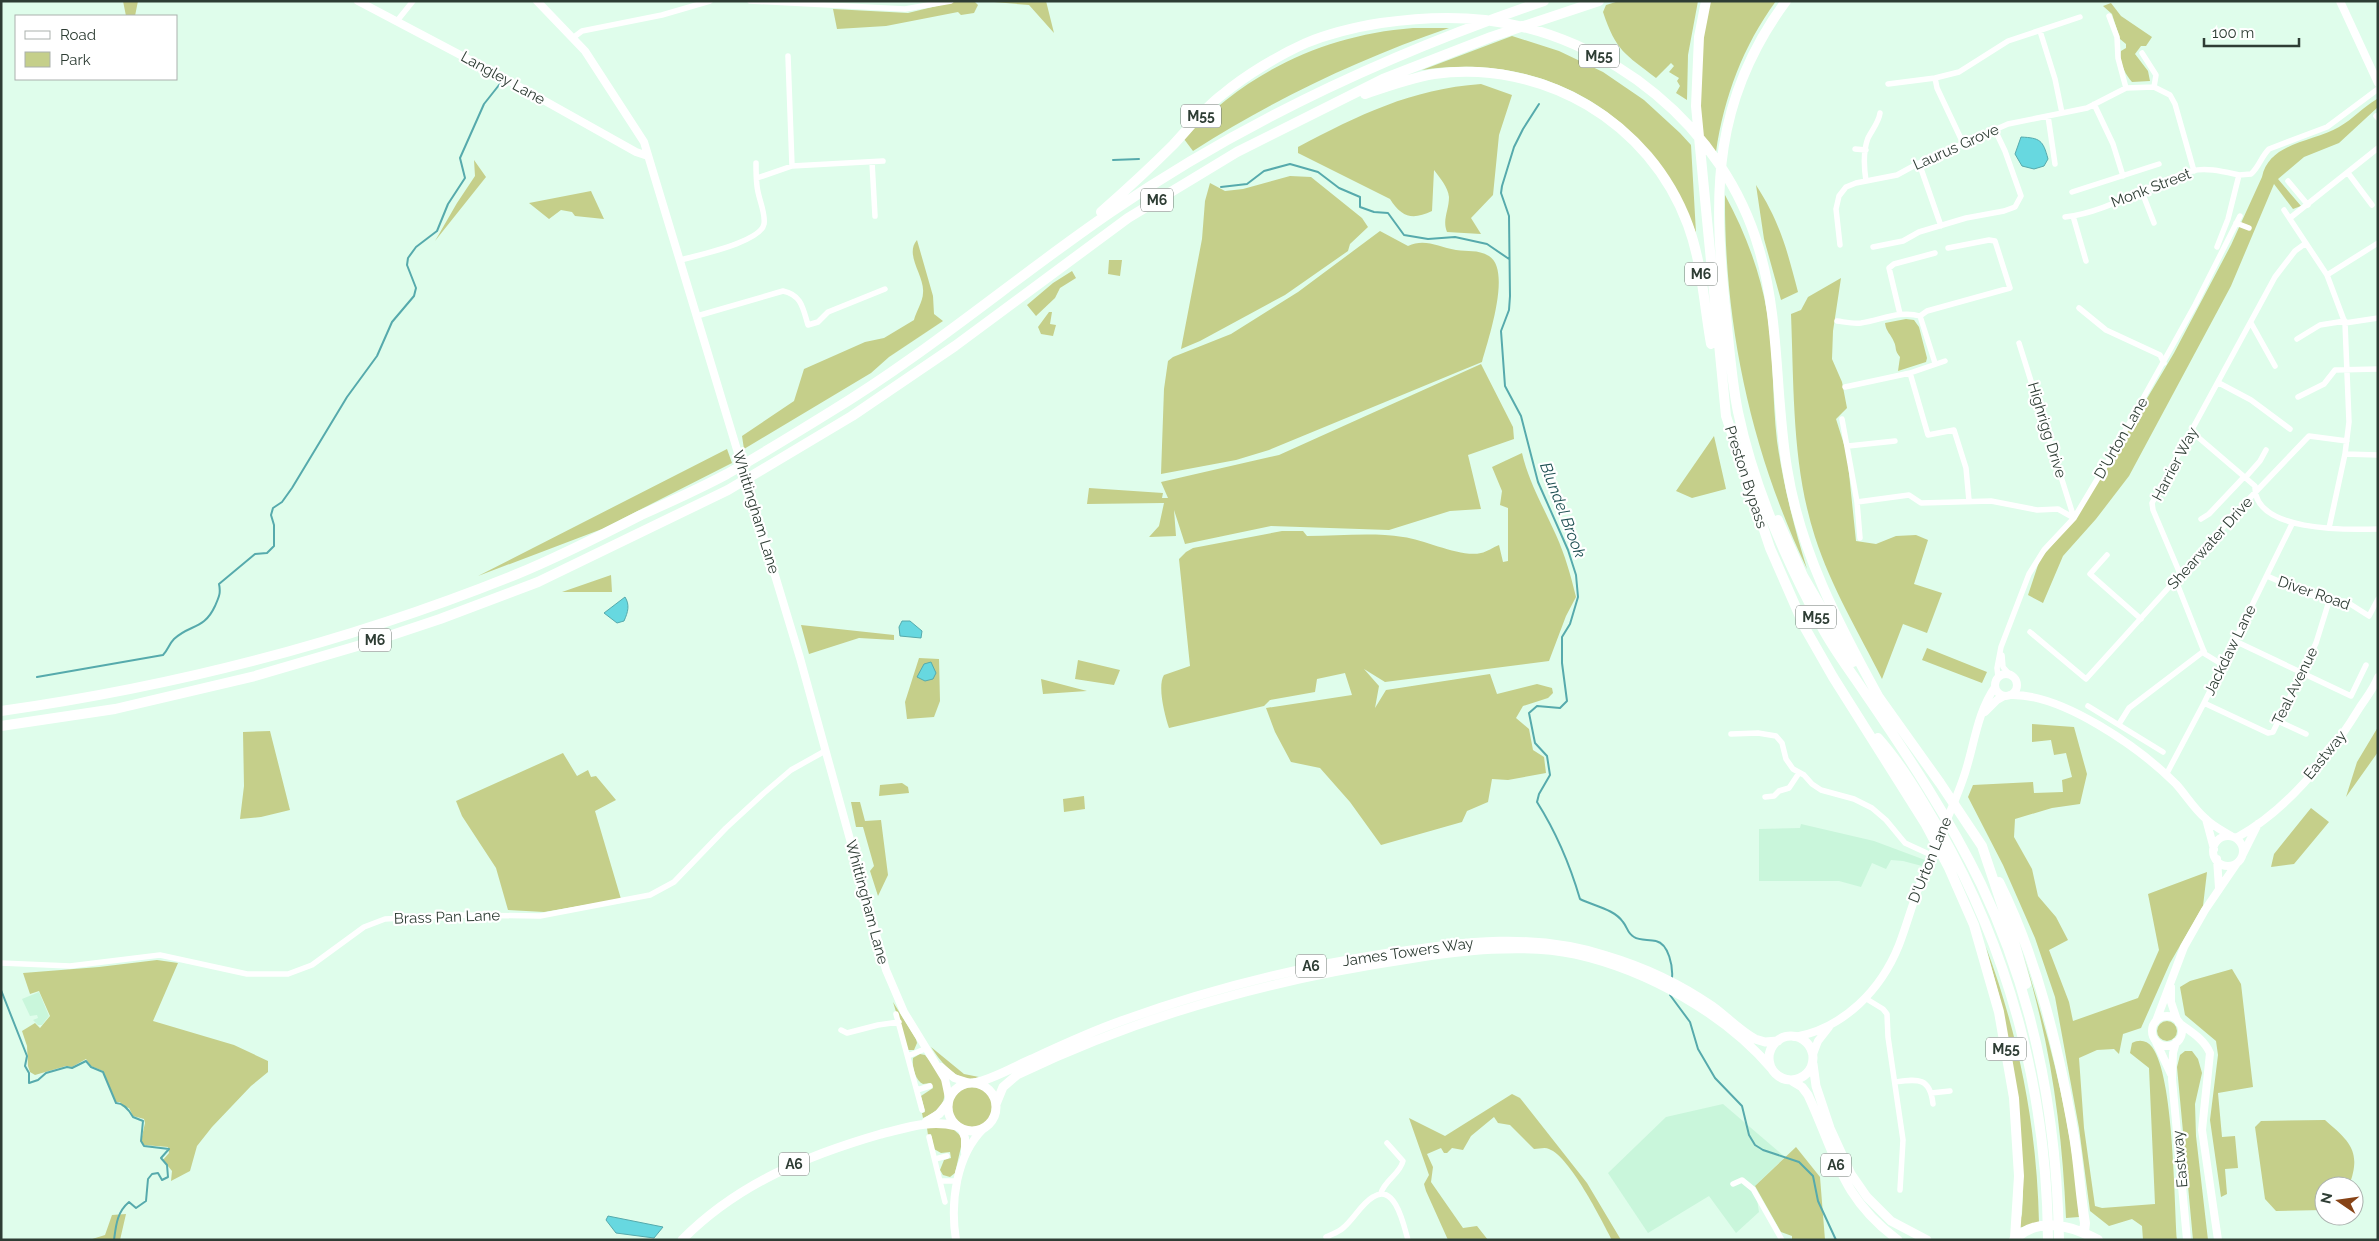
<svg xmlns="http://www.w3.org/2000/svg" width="2379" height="1241" font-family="Raleway,sans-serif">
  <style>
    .built { fill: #c9f6db }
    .green { fill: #c5cf8a }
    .water { fill: #67d8e0; stroke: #56aaac }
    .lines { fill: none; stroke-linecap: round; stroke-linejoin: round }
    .stream { stroke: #56aaac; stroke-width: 2 }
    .street { stroke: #fff; stroke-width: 5.5 }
    .secondary { stroke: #fff; stroke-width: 8 }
    .primary { stroke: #fff; stroke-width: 9 }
    .highway { stroke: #fff; stroke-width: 10 }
    .labels { text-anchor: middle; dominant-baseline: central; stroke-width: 4.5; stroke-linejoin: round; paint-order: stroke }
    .shield { fill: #fff; stroke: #6d7771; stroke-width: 1 }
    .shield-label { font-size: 14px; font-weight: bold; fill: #2e3d34 }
    .street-label { font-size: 15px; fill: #2e3d34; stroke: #fff }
    .water-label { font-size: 16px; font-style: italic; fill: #1e5053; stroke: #fff }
  </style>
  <rect width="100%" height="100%" fill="#dffdeb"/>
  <path class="built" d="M1801 824 1874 841 1925 860 1922 866 1903 861 1891 860 1886 869 1872 863 1861 887 1839 881H1759V829L1800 828Z
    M39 992 49 1016 42 1025H38L33 1020 38 1018 37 1015 30 1016 22 999Z
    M1723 1104 1785 1157 1755 1186 1759 1212 1736 1233 1709 1196 1648 1233 1608 1173 1666 1117Z"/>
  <path class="green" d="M123 1H138L135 16H126Z
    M957 1H974L978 5 974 13 961 15 958 12 886 26 837 29 833 9 908 13Z
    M982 1H1046L1054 33 1029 5Z
    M1619 1H1698L1688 55 1687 100 1676 93 1680 86 1677 81 1679 78 1669 72 1674 66 1671 63 1656 78C1625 54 1616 51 1603 12L1606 5Z
    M1710 1H1776C1743 46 1724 97 1716 152L1702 135 1700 118 1701 49Z
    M2111 3 2121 16 2152 37 2146 46H2141L2135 54 2148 71 2150 81 2132 82C2125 74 2119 62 2121 51L2126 48V44L2120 39 2112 14 2103 6Z
    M1413 28H1449C1358 59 1273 100 1193 151L1184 139C1245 73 1323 35 1413 28Z
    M1512 36 1559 51 1603 72 1644 100 1680 133 1691 145 1696 233C1653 116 1546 51 1422 70Z
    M1481 84 1512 95 1499 135 1493 195 1471 218 1481 234 1447 232C1442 220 1449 210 1449 197 1448 187 1440 178 1434 170L1432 211C1413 220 1402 218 1390 199L1298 153V147C1359 115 1411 89 1481 84Z
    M2377 99 2378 107 2339 143 2304 157 2278 179 2301 206 2293 209 2274 184 2231 286 2129 476 2096 519 2063 556 2043 603 2028 595 2040 559 2076 518 2174 353 2231 245 2262 177C2269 142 2314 142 2339 127 2353 119 2363 107 2377 99Z
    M474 160 486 177 435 241 457 203 475 176Z
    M1290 176 1311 177 1362 218 1368 227 1350 244 1348 251 1285 295 1200 341 1181 349 1202 239 1205 201 1210 183 1225 191 1243 189Z
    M1756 185C1780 222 1787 250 1798 292L1781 300 1764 239Z
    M591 191 604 219 575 216 572 212 561 210 549 219 529 203Z
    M1725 195C1745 232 1760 271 1767 312 1774 355 1772 398 1777 441 1783 484 1794 527 1807 569 1751 451 1724 326 1725 195Z
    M1380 231 1408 246C1425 238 1438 247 1456 250 1468 252 1477 249 1489 256 1512 270 1488 340 1482 362L1269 450 1236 460 1161 474 1164 389 1168 361 1173 357 1231 334 1298 292Z
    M917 240 933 296 934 314 943 321 889 357 871 373 744 449 742 436 794 401 804 369 865 342 884 338 914 320C916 312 923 301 923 293 925 276 904 255 917 240Z
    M1109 260H1122L1120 276 1108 274Z
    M1072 271 1076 278 1060 288 1055 298 1036 316 1027 305 1053 283Z
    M1841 278 1833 331 1832 359 1842 382 1847 408 1836 419 1847 454 1856 541 1876 544 1896 536 1916 535 1928 540 1914 584 1942 593 1927 633 1903 624 1882 679C1859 633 1831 587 1815 537 1792 466 1794 389 1791 314L1801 310 1808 297Z
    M1049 312H1052L1050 324 1056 325 1053 336 1041 334 1038 327Z
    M1906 319 1914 320 1919 327 1927 358 1926 362 1898 371 1900 357C1894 350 1897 348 1894 342 1891 334 1886 332 1885 323Z
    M1481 364 1513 427 1514 439 1468 455 1481 509 1450 511 1389 530 1271 526 1185 544 1174 510 1176 536 1149 537 1159 526 1164 503 1087 504 1089 488 1163 493 1162 498H1168L1161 482 1279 455Z
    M1714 436 1726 489 1692 498 1676 491Z
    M727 449 732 463 602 529 478 576Z
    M1522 453C1529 483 1544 508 1556 535 1565 555 1571 576 1576 597L1566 616 1549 661 1385 682 1364 669 1379 686 1375 708 1386 690 1490 674 1497 694 1537 684 1552 688 1553 693 1548 698 1523 706 1516 718 1529 729 1533 750 1544 757 1546 773 1508 780 1492 779 1488 802 1467 811 1462 822 1381 845 1350 802 1320 768 1291 762 1275 732 1266 708 1352 695 1345 673 1317 679 1315 692 1270 700 1264 706 1169 728C1165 716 1157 686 1164 675L1190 666 1179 559 1186 552 1193 548 1282 531H1303L1307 536C1339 536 1372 532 1403 537 1426 540 1461 558 1481 553 1487 552 1493 547 1499 545L1503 562 1508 561V508L1500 505 1502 491 1492 467Z
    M611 575 612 592H562Z
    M801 625 894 635V640L859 638 809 654Z
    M1927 648 1987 672 1982 683 1922 660Z
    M919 658 939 659 940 701 934 717 907 719 905 702Z
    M1078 660 1120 670 1114 685 1075 679Z
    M1041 679 1087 691 1043 694Z
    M2032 724 2074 727 2087 774 2080 804 2052 808 2015 819 2014 837 2032 869 2038 896 2056 917 2068 940 2049 950 2069 1002 2073 1021 2138 998 2159 950 2148 894 2207 872 2203 906 2170 963 2141 1028 2123 1034 2119 1054 2114 1049 2097 1050 2079 1058 2084 1128 2095 1206 2102 1208 2155 1204 2149 1068 2130 1053 2132 1043C2139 1039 2147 1040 2152 1047 2174 1076 2174 1199 2177 1240H2143L2142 1226 2132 1219 2109 1226 2090 1211 2079 1128 2055 997 2035 938 2003 865 1968 797 1973 785 2033 782 2034 793 2063 792 2062 780 2072 777 2066 753 2054 755 2051 740 2032 742Z
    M2378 727V752L2346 797 2357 762Z
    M270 731 290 810 261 817 240 819 244 786 243 732Z
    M563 753 577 776 588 770 591 777 596 776 616 800 595 811 621 899 544 912 508 910 496 868 462 816 456 801Z
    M902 783 908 787 909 793 879 796 880 785Z
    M1084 796 1085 809 1064 812 1063 799Z
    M851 802H860L865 821 881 820 888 875 878 896 870 871 874 866 863 827H856Z
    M2311 808 2329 822 2294 864 2271 867 2274 854Z
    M2019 942C2048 1031 2073 1124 2079 1217L2066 1218C2062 1123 2049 1033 2019 942Z
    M1986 947C2019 1036 2037 1127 2039 1223L2018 1228 2022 1214 2023 1194 2000 999Z
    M157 960 178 963 153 1021 234 1045 268 1061V1072L251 1086 212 1127 197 1146 190 1171 171 1181 172 1171 163 1160 169 1153 168 1147 144 1145 141 1141 145 1123 144 1119 133 1116 129 1108 123 1107 120 1102H116L103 1071 91 1066 86 1059 72 1067 66 1066 35 1075 30 1072 28 1066 27 1046 22 1031 35 1023 40 1028 50 1016 39 991 30 994 23 973 99 967Z
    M2232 969 2241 984 2253 1087 2218 1093 2222 1137 2235 1136 2238 1168 2225 1169 2227 1194 2221 1197 2210 1120 2218 1055 2216 1041 2185 1015 2180 987 2190 981Z
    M893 1002 916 1039 917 1043 914 1050H908Z
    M2157 1031a10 10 0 1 1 20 0a10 10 0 1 1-20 0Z
    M931 1047 964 1074 979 1077C958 1085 941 1062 931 1047Z
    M2185 1051H2192L2198 1059 2202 1073 2195 1104 2196 1136 2208 1240H2193L2177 1067 2180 1055Z
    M920 1054 925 1055C943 1077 959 1103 923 1118L922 1113 925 1112 921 1096 933 1088 931 1083 923 1084C915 1080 912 1067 913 1058Z
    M952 1107a20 20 0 1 1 40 0a20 20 0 1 1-40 0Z
    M1512 1094 1520 1098 1587 1183 1621 1240H1612C1601 1219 1570 1157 1549 1149 1545 1147 1539 1149 1534 1149L1510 1125 1498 1123 1494 1117 1471 1136 1463 1150 1452 1148 1447 1153H1444L1441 1148 1427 1154 1433 1167 1431 1182 1463 1228 1477 1226 1488 1240H1448L1426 1191 1424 1184 1429 1175 1409 1118 1445 1136Z
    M2325 1120C2350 1142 2362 1151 2349 1186H2324V1210L2276 1211 2265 1199 2255 1127 2261 1121Z
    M937 1126 953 1129 963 1138 955 1173 950 1177 943 1175 940 1170 944 1160 951 1158 950 1152 941 1153 934 1149 931 1134 928 1135 927 1128Z
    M1796 1147 1820 1177 1825 1240H1792V1236L1781 1232 1755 1186Z
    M126 1214 120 1240H89L105 1235 112 1215Z"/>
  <path class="water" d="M2021 137C2040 138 2043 140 2048 159L2044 166 2034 169 2022 166 2015 154Z
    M625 597C630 605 628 612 624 621L617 623 604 613Z
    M902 621H910L922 631 921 638 900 636 899 627Z
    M931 662 936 673 933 679 925 681 917 677 924 664Z
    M608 1216 663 1227 654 1238 616 1233 606 1220Z"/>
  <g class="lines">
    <path class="stream" d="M1539 104 1523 129 1514 147 1502 186 1501 193 1509 216 1510 296 1509 310 1501 331 1505 386 1521 416 1538 482 1568 550 1576 575 1578 597 1570 624 1562 637V663L1567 701 1560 708 1537 706 1529 713 1535 743 1547 756 1550 775 1539 794 1537 802C1556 832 1570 865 1580 899 1594 906 1614 909 1623 922 1628 928 1627 933 1634 937 1640 941 1649 939 1656 941 1669 944 1673 967 1672 978
      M1113 160 1139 159
      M1221 187 1247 184 1264 171 1290 164 1318 172 1339 188 1360 197V207L1374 212 1388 213 1404 235 1428 239 1455 237 1487 244 1509 259
      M37 677 163 655C168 650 169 644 174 639 190 624 204 630 215 606 219 597 221 593 219 584L255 554 267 553 274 546V525L271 515 273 508 282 502 292 488 347 397 377 356 392 322 414 296 416 288 407 265 408 258 416 247 437 231 448 204 465 178 460 158 484 104 503 80
      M1 990 27 1056 25 1066 29 1073V1083L38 1080 46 1073 67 1067 72 1068 86 1061 91 1067 103 1072 116 1103C124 1103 129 1110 133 1117L143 1121 141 1141 144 1146 169 1149 161 1158 167 1165 168 1177 162 1180 158 1173 152 1174 148 1179 146 1201 136 1208 129 1202C117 1212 116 1225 114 1240
      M1670 995 1690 1022 1698 1049 1715 1078 1742 1106 1749 1135 1755 1145 1763 1150 1799 1162 1813 1176 1818 1201 1836 1240"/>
    <path class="street" d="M750 1 905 9 951 1
      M2109 16 2117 37 2118 58 2126 88
      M397 21 413 1
      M2040 31 2055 79 2062 113
      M574 37 582 31 662 15 710 1
      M2142 53 2156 75 2154 87
      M788 56 792 166
      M1935 78 1937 88 1963 143
      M1888 84 1935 78 1959 72 2008 41 2080 17
      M2094 104 2113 144 2123 176
      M2048 116 2055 164
      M2376 116 2378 118
      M1855 149 1866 150
      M872 162 875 216
      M1919 163 1941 226
      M2348 173 2372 205
      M2239 175 2251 174C2259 167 2261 157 2269 149L2327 127 2378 89
      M757 178 792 166 883 161
      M1866 181C1864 168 1863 151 1868 138 1872 130 1879 122 1880 113
      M2288 181 2308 205
      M2072 192 2159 164
      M2142 192 2154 223
      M2284 210 2327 275 2345 323 2349 422 2345 454 2329 528
      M2073 216 2086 261
      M2065 217C2109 212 2150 183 2192 171 2206 167 2225 172 2239 175L2228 219 2217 247
      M2290 218 2378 148
      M2236 223 2249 228
      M1840 245 1836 209 1839 196 1846 187 1856 183 1897 175 1919 163 2008 124 2087 108 2126 88 2154 87 2170 95 2175 104 2194 171
      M1873 247 1903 241 1919 232 1966 218 2004 211 2015 207 2021 196 2005 151 1995 130
      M681 260C698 255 761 242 764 224 766 213 758 198 757 186 756 178 756 171 756 163
      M2327 275 2378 243
      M2079 308 2106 330 2160 355 2164 363
      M1900 314 1889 268 1894 264 1935 253
      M697 316 783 291C802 295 803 309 808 325L818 322 828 312 885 289
      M1920 316 1927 311 2010 288 1995 241 1989 240 1948 248
      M1837 321C1845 322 1853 324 1861 323 1881 320 1901 310 1920 316L1935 363
      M2251 323 2275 366
      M2345 323 2378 318
      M2297 339 2320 325 2345 321
      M2019 343 2074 518
      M1910 373 1928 435 1954 430 1966 468 1969 501
      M2219 383 2251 400 2290 429
      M1845 387 1910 373 1945 361
      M2298 397 2324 384 2335 370 2378 369
      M1842 419 1857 502 1909 495 1921 503 1991 501 2037 510 2058 509 2074 518
      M2192 432 2255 486C2253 532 2347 530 2378 529
      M1848 446 1895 441
      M2345 454 2378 455
      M2245 478 2260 461 2266 450
      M1857 502 1860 538
      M2201 519 2209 514 2244 477
      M2107 555 2090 574 2141 619
      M2181 576 2153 510 2152 503 2275 277 2295 251 2306 243
      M2267 576 2310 595 2347 602 2369 616 2378 599
      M2176 581 2205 654 2223 665
      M2030 632 2086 679 2246 502 2309 436 2347 441
      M2235 641 2351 696 2366 665
      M2002 655 2003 667 2010 675
      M1998 677 1997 668 2001 647 2029 574 2044 550 2074 518 2107 463 2195 305 2240 216
      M2204 703 2268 733 2273 732 2316 643 2330 598
      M2088 706 2163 752
      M2278 721 2306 734
      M2119 724 2129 708 2204 651
      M1731 734 1758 733 1776 736 1782 743 1786 759 1793 769 1804 775 1812 784 1821 790 1854 799 1872 808 1886 820 1905 843 1931 855
      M2166 775 2204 703 2292 524
      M1765 797 1774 796 1779 791 1789 788 1799 773
      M1 963 70 966 160 955 247 974H288L312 965 364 927 385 919 457 915 540 916 650 895 674 882 726 828 764 793 791 770 825 751
      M1865 998 1883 1009 1887 1014 1888 1037 1903 1140 1900 1190
      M896 1014 922 1110
      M841 1030 847 1033 878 1025 899 1022
      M908 1056 927 1048
      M1895 1082C1918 1079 1930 1077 1933 1104
      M917 1090 930 1086
      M1931 1093 1950 1091
      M929 1137 945 1202
      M935 1159 947 1156
      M940 1181H957
      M1733 1184 1742 1180 1753 1189 1782 1240
      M1381 1193C1385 1180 1400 1174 1403 1161L1387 1143
      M1328 1240 1326 1237C1332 1234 1339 1232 1343 1228 1354 1219 1361 1204 1373 1197 1395 1182 1404 1226 1408 1240"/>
    <path class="secondary" d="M358 1 504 78 636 152 648 156
      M537 1 585 51 644 142 800 658 886 970 904 1012 945 1079 949 1098
      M2340 1 2378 83
      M1995 685a11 11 0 1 1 22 0a11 11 0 1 1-22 0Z
      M2010 695C2062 693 2140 748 2176 784 2186 795 2194 809 2206 819 2213 826 2223 831 2231 836
      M1985 712 1997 700 2004 696
      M2206 819 2214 849
      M2213 851a15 15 0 1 1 30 0a15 15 0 1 1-30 0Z
      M2236 838C2288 810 2330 756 2360 707 2366 698 2374 688 2378 677
      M2243 854 2258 824
      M2217 859 2219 888
      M2171 987V1002L2177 1020
      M2152 1031a15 15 0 1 1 30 0a15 15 0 1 1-30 0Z
      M2156 1021 2184 947 2205 910 2237 863
      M2179 1023C2191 1032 2204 1039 2210 1053L2202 1130 2218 1240
      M1795 1037C1844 1028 1881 990 1899 945 1908 922 1914 897 1924 874 1936 842 1952 811 1963 779 1974 749 1976 714 1995 687
      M2156 1042 2171 1074
      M2176 1042 2173 1053 2172 1079 2187 1240
      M1813 1054 1818 1041 1829 1027
      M941 1067 954 1078 970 1083
      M962 1130 965 1138V1153
      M956 1240C950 1203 956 1155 984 1128"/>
    <path class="primary" d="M1769 1058a22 22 0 1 1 44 0a22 22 0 1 1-44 0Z
      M1813 1064 1816 1086 1830 1128 1851 1174 1867 1197 1891 1221 1927 1240
      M1792 1081 1802 1087 1808 1095C1836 1155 1840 1197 1898 1240
      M948 1107a24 24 0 1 1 48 0a24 24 0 1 1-48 0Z
      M974 1083C994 1079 1013 1067 1032 1059 1062 1045 1092 1031 1124 1020 1210 989 1299 967 1389 953 1465 942 1533 932 1607 956 1644 967 1680 984 1712 1006 1726 1016 1739 1030 1755 1039L1765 1042 1778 1041
      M996 1104 1003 1087 1017 1075C1141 1015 1273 979 1409 959 1460 951 1523 943 1575 954 1647 970 1724 1013 1772 1069
      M926 1122 939 1114 947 1104
      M682 1240C737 1184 808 1155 881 1134 906 1128 930 1119 956 1126"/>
    <path class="highway" d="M1706 1 1699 37 1696 106 1726 416 1770 548 1805 628 1833 677 1925 823 1949 868 1974 925 1999 1012 2014 1098 2019 1176 2015 1238
      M1786 1C1713 100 1713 190 1725 306 1729 342 1731 378 1738 412 1754 488 1786 561 1823 629 1836 653 1852 673 1867 696 1908 756 1949 818 1981 884 2034 995 2057 1118 2059 1240
      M1365 94C1388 86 1410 78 1434 74 1543 59 1650 122 1688 225 1702 263 1704 304 1711 344
      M1101 212C1126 190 1150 168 1173 145 1189 128 1204 108 1223 94 1246 75 1279 55 1306 43 1330 33 1356 27 1381 23 1416 18 1450 16 1485 20 1610 35 1724 127 1759 249 1780 320 1775 395 1787 468 1800 551 1838 623 1878 696
      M1778 520 1803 576 1853 662
      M1875 692 1940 783 1982 846 2013 938 2026 984
      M1 711C178 686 351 641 517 574 559 557 600 536 641 515 670 502 699 489 727 474 762 454 796 433 830 412 929 352 1016 277 1111 212 1245 120 1391 53 1544 1
      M1 726 115 709 255 676 371 642 440 619 538 582 728 490 852 416 955 346 1128 218 1237 152 1383 79 1491 37 1599 1
      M1878 738C1902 765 1921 798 1939 829 2011 955 2047 1095 2048 1240
      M1999 882C2038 960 2059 1050 2074 1136 2079 1165 2080 1194 2085 1223L2084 1232
      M2014 1240C2039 1215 2072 1226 2098 1240"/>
  </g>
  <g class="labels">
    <g class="shield">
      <rect x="1579" y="44.5" width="40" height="23" rx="4"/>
      <rect x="1181" y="104.5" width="40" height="23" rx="4"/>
      <rect x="1141" y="188.5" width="32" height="23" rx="4"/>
      <rect x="1685" y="262.5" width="32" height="23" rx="4"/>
      <rect x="1796" y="605.5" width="40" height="23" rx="4"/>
      <rect x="359" y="628.5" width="32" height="23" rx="4"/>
      <rect x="1296" y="954.5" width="30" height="23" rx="4"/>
      <rect x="1986" y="1037.5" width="40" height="23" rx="4"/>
      <rect x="779" y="1152.5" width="30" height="23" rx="4"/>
      <rect x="1821" y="1153.5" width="30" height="23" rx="4"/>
    </g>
    <g class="shield-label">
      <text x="1599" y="56">M55</text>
      <text x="1201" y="116">M55</text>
      <text x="1157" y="200">M6</text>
      <text x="1701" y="274">M6</text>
      <text x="1816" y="617">M55</text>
      <text x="375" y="640">M6</text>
      <text x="1311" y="966">A6</text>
      <text x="2006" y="1049">M55</text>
      <text x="794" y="1164">A6</text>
      <text x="1836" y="1165">A6</text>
    </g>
    <g class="street-label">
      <text transform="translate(503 78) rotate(29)">Langley Lane</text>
      <text transform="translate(1956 147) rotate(-24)">Laurus Grove</text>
      <text transform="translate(2151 188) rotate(-21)">Monk Street</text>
      <text transform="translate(2047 430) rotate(73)">Highrigg Drive</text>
      <text transform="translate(2121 438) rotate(-60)">D'Urton Lane</text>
      <text transform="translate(2175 464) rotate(-62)">Harrier Way</text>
      <text transform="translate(1746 477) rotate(72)">Preston Bypass</text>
      <text transform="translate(756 512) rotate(73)">Whittingham Lane</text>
      <text transform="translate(2210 543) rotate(-48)">Shearwater Drive</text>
      <text transform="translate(2314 593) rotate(19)">Diver Road</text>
      <text transform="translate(2230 650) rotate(-64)">Jackdaw Lane</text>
      <text transform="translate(2295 686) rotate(-64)">Teal Avenue</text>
      <text transform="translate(2325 755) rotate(-51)">Eastway</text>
      <text transform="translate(1930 860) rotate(-68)">D'Urton Lane</text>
      <text transform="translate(867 902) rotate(75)">Whittingham Lane</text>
      <text transform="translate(447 917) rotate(-2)">Brass Pan Lane</text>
      <text transform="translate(1408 952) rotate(-8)">James Towers Way</text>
      <text transform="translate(2180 1159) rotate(-95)">Eastway</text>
    </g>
    <g class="water-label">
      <text transform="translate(1563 510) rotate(69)">Blundel Brook</text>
    </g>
  </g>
  <rect width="2379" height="1241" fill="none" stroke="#2e3d34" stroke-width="5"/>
  <rect x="15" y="15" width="162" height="65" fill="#ffffff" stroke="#abb1ae"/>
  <rect x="25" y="31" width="25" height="8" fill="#ffffff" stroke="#abb1ae"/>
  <text x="60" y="40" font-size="15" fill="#2e3d34">Road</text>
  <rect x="25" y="52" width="25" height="15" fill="#c5cf8a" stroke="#abb1ae"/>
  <text x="60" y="65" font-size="15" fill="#2e3d34">Park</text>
  <g transform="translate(2339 1201) rotate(283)"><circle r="24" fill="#ffffff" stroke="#abb1ae"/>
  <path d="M0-4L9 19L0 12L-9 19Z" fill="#874316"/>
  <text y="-8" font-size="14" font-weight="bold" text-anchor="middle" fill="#2e3d34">N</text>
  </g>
  <path d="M2204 38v8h95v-8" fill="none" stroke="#2e3d34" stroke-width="2.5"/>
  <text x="2212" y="38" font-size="15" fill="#2e3d34" stroke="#ffffff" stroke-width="4" paint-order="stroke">100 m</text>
</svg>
